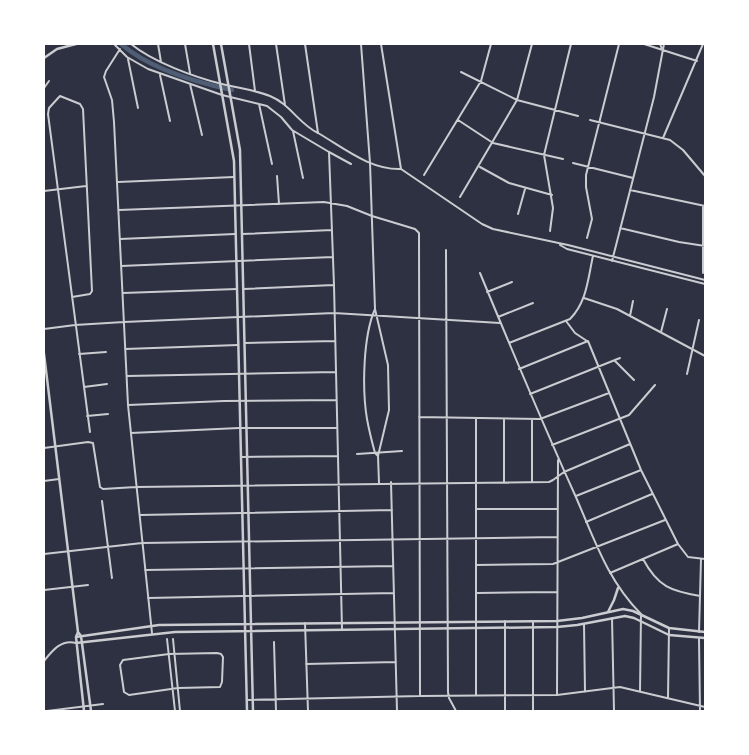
<svg xmlns="http://www.w3.org/2000/svg" width="749" height="755" font-family="Karla,sans-serif">
  <style>
    .lines { fill: none; stroke-linecap: round; stroke-linejoin: round }
    .canal { stroke: #4f5d75; stroke-width: 4.5 }
    .pedestrian { stroke: #caccd0; stroke-width: 2 }
    .minor { stroke: #caccd0; stroke-width: 2 }
    .tertiary { stroke: #caccd0; stroke-width: 2.5 }
  </style>
  <rect width="100%" height="100%" fill="#2d3142"/>
  <g class="lines">
    <path class="canal" d="M121 44C150 69 195 82 232 90"/>
    <path class="pedestrian" d="M318 133C344 148 370 170 401 169
      M329 152 351 164
      M347 206 372 216
      M566 321 575 333 587 341"/>
    <path class="minor" d="M114 44 127 57 148 69 222 95 267 106 281 117 292 130 329 152 334 285 342 629
      M131 44C153 62 194 77 222 84 238 88 255 90 270 96 290 104 299 124 318 133
      M158 44 161 62
      M185 44 190 73
      M249 44 255 91
      M276 44 285 105
      M305 44 318 133
      M361 44 370 163 375 309 388 365 389 410 378 456 379 483
      M381 44 401 169 482 224 493 229 568 245 705 280
      M644 44 697 61
      M660 44 662 49
      M120 49 106 71 104 77 112 100 114 122 128 405 152 633
      M128 59 138 108
      M461 72 517 100 578 116
      M160 75 170 121
      M190 84 202 135
      M44 88 49 81
      M259 104 272 164
      M458 120 493 143 563 159
      M590 120 670 140 683 150 705 176
      M293 131 303 178
      M663 138 703 44
      M573 163 633 178
      M480 167 509 183 552 195
      M424 175 481 81 491 44
      M277 176 279 204
      M118 182 234 177
      M630 190 705 206
      M44 191 86 186
      M460 197 517 100 532 44
      M119 210 324 202 347 206
      M518 214 525 189
      M372 216 415 229 419 233 420 696
      M620 228 679 242 705 246
      M550 231 553 208 544 155 571 44
      M242 234 332 230
      M587 238 592 219 586 187V175L619 44
      M120 239 235 234
      M560 245 567 249 705 284
      M446 250 448 692 449 698 456 711
      M612 261 654 97 664 44
      M121 266 333 257
      M480 273C511 348 542 422 575 495 594 538 607 580 641 614L640 691
      M703 273V207
      M244 289 334 285
      M487 292 512 282
      M123 293 237 289
      M72 297 90 294 92 291 83 109 80 104 60 96 49 108 48 114 90 432
      M584 298 617 309 705 356
      M375 309C363 336 362 389 367 419 369 430 372 442 375 453L378 456
      M630 316 633 301
      M498 317 533 303
      M44 329 75 325 124 322 334 313 500 323
      M661 332 667 309
      M245 343 335 341
      M509 343 570 319C587 302 588 278 593 256
      M125 349 238 345
      M79 354 106 352
      M615 361 634 380
      M519 369 588 341 641 470 678 544 688 557 705 559
      M687 374 699 320
      M127 376 336 372
      M84 387 107 384
      M530 394 620 358
      M128 405 224 401 336 400
      M87 416 108 414
      M419 417 540 419 609 393
      M504 419V482
      M131 433 239 428H336
      M552 445 629 415 655 385
      M44 448 88 442 93 443 100 487 103 489 136 487 549 482 553 480 564 472 630 444
      M357 454 402 451
      M242 457 337 456
      M44 481 59 479
      M532 481V419
      M391 482 397 711
      M576 496 641 470
      M102 501 112 578
      M477 509H557
      M140 515 392 510
      M586 522 652 494
      M44 554 142 543 557 537
      M643 559C658 587 671 591 700 596
      M476 565 553 564 665 520
      M145 570 393 566
      M610 573 678 544
      M44 590 88 585
      M477 593 557 592
      M148 598 394 593
      M612 618 614 711
      M505 621V711
      M305 623 308 711
      M584 624 585 692
      M699 632 701 559
      M167 639 175 711
      M173 639 180 711
      M699 639 700 711
      M274 642 276 711
      M217 653 221 654 223 657 222 682 220 687 178 688 129 695 124 692 120 665 123 660 169 654Z
      M44 661C52 651 61 639 76 643
      M306 664 396 662
      M476 695V418
      M557 695 558 460
      M668 698 669 628
      M247 700 420 696 557 695 620 687 705 707
      M47 711 103 704
      M533 711V621"/>
    <path class="tertiary" d="M213 44 234 161 247 711
      M221 44 240 150 253 711
      M44 58 57 49 76 44
      M44 354 78 632 81 636 91 711
      M608 612 614 600 618 588
      M78 632 76 637 84 711
      M76 637 159 625 557 621 582 618 623 609 633 611 669 628 705 632
      M76 643 175 632 557 627 577 625 625 616 634 618 669 635 705 638"/>
  </g>
  <rect width="749" height="755" fill="none" stroke="#ffffff" stroke-width="90"/>
</svg>
